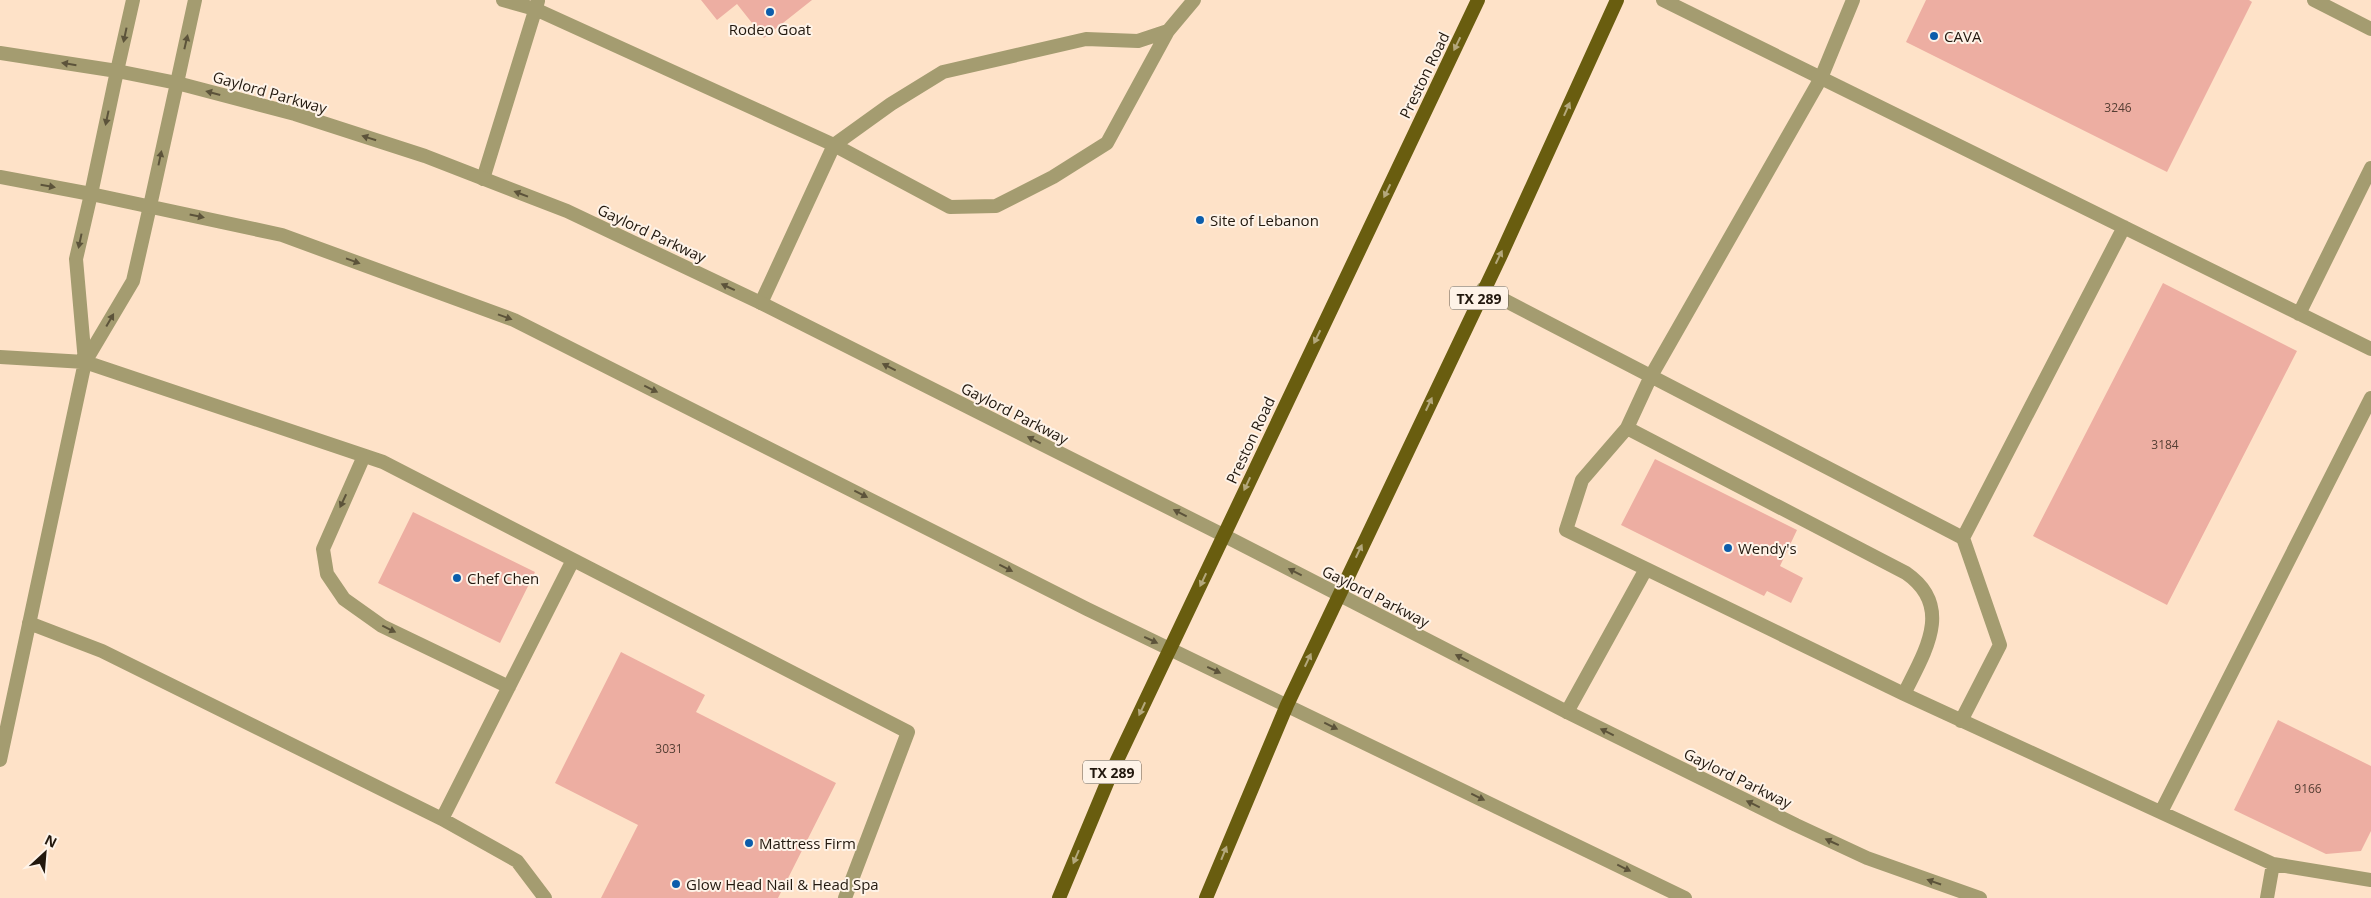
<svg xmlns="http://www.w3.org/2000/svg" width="2371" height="898" font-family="'Open Sans',sans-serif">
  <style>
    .building { fill: #edaea2 }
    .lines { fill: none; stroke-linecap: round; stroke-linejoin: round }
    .service { stroke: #a49c70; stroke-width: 14 }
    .tertiary { stroke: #a49c70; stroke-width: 14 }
    .primary { stroke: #695d0f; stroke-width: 14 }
    .oneway { fill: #5c533a }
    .oneway2 { fill: #b4a87c }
    .poi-dot { fill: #0c5dab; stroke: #fef3e8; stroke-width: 2 }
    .labels { text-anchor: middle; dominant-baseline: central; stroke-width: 4; stroke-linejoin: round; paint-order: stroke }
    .number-label { font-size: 12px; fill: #553e33 }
    .shield { fill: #fef3e8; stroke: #645a4f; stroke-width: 1 }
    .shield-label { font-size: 14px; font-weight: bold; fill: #22180e }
    .poi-label { font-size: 15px; fill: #22180e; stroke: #fef3e8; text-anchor: start }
    .street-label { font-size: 15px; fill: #22180e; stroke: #fef3e8 }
  </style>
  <rect width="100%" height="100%" fill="#fee2c8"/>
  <path class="building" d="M701 0H812L764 38 737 4 717 20Z
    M1926 0H2249L2252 2 2167 172 1906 42Z
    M2163 283 2297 351 2167 605 2033 536Z
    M1655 459 1797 530 1780 566 1803 578 1791 603 1767 591 1764 596 1621 525Z
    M413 512 535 572 500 643 378 583Z
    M621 652 705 695 696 712 836 783 778 898H601L638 825 555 783Z
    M2278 720 2371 766V831L2361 851 2326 854 2234 810Z"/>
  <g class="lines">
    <path class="service" d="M503 0 535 9 834 145 950 207 996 206 1053 177 1107 143 1168 31
      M1663 0 2371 349
      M1853 0 1821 78 1651 376 1627 428 1582 480 1566 530 1904 694 2273 864 2371 880
      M2314 0 2371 29
      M117 71 133 0
      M177 83 195 0
      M483 179 538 1
      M1483 289 1963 538 2000 645 1961 721
      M761 303 834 145 891 104 943 72 1086 39 1138 41 1168 31 1194 0
      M2299 314 2371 168
      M0 357 85 362 383 462 908 732 845 898
      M85 362 133 281 150 206
      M1627 428 1906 573C1955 607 1924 653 1904 694
      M364 456 323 549 327 574 344 599 382 626 509 687
      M1963 538 2124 227
      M29 623 102 651 442 819 517 861 545 898
      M1567 712 1646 569
      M0 760 85 362 76 259 91 194
      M2161 812 2371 398
      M442 819 573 560
      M2267 898 2273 864"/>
    <path class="tertiary" d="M0 53 117 71 177 83 295 114 425 156 567 211 761 303 1223 535 1567 712 1796 825 1867 858 1980 898
      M0 177 91 194 282 235 514 320 1087 609 1685 898
      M91 194 117 71
      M150 206 177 83"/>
    <path class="primary" d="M1059 898 1112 771 1478 0
      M1206 898 1287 705 1500 257 1617 0"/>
  </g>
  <defs><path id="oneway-solid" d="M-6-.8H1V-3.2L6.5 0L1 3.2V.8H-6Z" transform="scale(1.25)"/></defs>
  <g class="oneway">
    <use href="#oneway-solid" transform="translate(125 35) rotate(102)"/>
    <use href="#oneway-solid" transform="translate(186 42) rotate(-77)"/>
    <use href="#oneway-solid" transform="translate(69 64) rotate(-171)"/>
    <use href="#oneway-solid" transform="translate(213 93) rotate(-165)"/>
    <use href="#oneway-solid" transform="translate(107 118) rotate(102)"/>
    <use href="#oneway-solid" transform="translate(369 138) rotate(-162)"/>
    <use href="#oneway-solid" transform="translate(160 158) rotate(-78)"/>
    <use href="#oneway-solid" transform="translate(48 186) rotate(10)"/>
    <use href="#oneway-solid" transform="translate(521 194) rotate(-159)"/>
    <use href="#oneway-solid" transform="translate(197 216) rotate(12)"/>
    <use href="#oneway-solid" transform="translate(80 241) rotate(102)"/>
    <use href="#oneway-solid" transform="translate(353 261) rotate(20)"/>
    <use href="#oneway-solid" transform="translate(728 287) rotate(-155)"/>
    <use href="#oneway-solid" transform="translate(505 317) rotate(20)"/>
    <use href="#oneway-solid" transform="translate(110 320) rotate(-60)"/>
    <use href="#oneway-solid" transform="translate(889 367) rotate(-153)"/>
    <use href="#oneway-solid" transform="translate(651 389) rotate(26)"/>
    <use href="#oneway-solid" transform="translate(1034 440) rotate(-153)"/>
    <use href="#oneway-solid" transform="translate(861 494) rotate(27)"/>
    <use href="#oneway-solid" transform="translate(343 501) rotate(115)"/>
    <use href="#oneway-solid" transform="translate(1180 513) rotate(-153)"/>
    <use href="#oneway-solid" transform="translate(1006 568) rotate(27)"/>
    <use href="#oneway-solid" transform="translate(1295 572) rotate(-153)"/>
    <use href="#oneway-solid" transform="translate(389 629) rotate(26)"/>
    <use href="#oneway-solid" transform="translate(1151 640) rotate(25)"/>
    <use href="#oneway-solid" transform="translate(1462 658) rotate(-153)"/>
    <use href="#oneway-solid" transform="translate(1214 670) rotate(25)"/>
    <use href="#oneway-solid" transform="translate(1331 726) rotate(26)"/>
    <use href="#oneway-solid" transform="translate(1607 732) rotate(-154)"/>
    <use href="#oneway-solid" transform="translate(1478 797) rotate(26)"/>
    <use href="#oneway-solid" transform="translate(1753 804) rotate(-154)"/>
    <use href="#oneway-solid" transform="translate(1832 842) rotate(-155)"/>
    <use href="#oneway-solid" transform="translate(1624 868) rotate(26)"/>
    <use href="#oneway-solid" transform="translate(1934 882) rotate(-161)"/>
  </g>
  <g class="oneway2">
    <use href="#oneway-solid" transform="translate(1457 44) rotate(116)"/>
    <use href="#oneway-solid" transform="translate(1567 109) rotate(-66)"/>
    <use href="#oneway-solid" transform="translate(1387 191) rotate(116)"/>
    <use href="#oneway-solid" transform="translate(1499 257) rotate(-64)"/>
    <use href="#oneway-solid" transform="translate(1317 337) rotate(116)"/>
    <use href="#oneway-solid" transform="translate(1429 404) rotate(-65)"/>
    <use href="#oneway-solid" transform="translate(1247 484) rotate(115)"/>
    <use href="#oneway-solid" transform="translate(1359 551) rotate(-65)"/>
    <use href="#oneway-solid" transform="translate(1203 580) rotate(115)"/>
    <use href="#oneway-solid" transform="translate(1308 660) rotate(-65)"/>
    <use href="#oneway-solid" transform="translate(1142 709) rotate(115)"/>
    <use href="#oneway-solid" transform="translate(1224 853) rotate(-68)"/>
    <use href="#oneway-solid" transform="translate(1076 857) rotate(113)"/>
  </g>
  <g class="poi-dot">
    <circle cx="770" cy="12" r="5"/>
    <circle cx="1934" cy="36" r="5"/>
    <circle cx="1200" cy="220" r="5"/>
    <circle cx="1728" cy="548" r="5"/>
    <circle cx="457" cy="578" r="5"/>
    <circle cx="749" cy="843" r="5"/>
    <circle cx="676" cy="884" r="5"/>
  </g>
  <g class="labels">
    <g class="number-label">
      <text x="2118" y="107">3246</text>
      <text x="2165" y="444">3184</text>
      <text x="669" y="748">3031</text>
      <text x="2308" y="788">9166</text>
    </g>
    <g class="shield">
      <rect x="1450" y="286.5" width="58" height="23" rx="4"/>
      <rect x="1083" y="760.5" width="58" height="23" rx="4"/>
    </g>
    <g class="shield-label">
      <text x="1479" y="298">TX 289</text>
      <text x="1112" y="772">TX 289</text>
    </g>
    <g class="poi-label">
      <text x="770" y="29" text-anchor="middle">Rodeo Goat</text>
      <text x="1944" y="36">CAVA</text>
      <text x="1210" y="220">Site of Lebanon</text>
      <text x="1738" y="548">Wendy's</text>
      <text x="467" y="578">Chef Chen</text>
      <text x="759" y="843">Mattress Firm</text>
      <text x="686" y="884">Glow Head Nail &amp; Head Spa</text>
    </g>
    <g class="street-label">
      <text transform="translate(1424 75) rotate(-64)">Preston Road</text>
      <text transform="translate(270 92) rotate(16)">Gaylord Parkway</text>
      <text transform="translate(652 233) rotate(25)">Gaylord Parkway</text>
      <text transform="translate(1015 413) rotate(27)">Gaylord Parkway</text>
      <text transform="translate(1250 440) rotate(-65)">Preston Road</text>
      <text transform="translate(1376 596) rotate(27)">Gaylord Parkway</text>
      <text transform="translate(1738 778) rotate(26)">Gaylord Parkway</text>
    </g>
  </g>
  <g transform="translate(45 853) rotate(26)" stroke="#fef3e8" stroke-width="4" paint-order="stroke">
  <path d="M0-4L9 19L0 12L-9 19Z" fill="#22180e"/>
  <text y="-8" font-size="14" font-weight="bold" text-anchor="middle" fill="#22180e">N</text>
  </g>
</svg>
